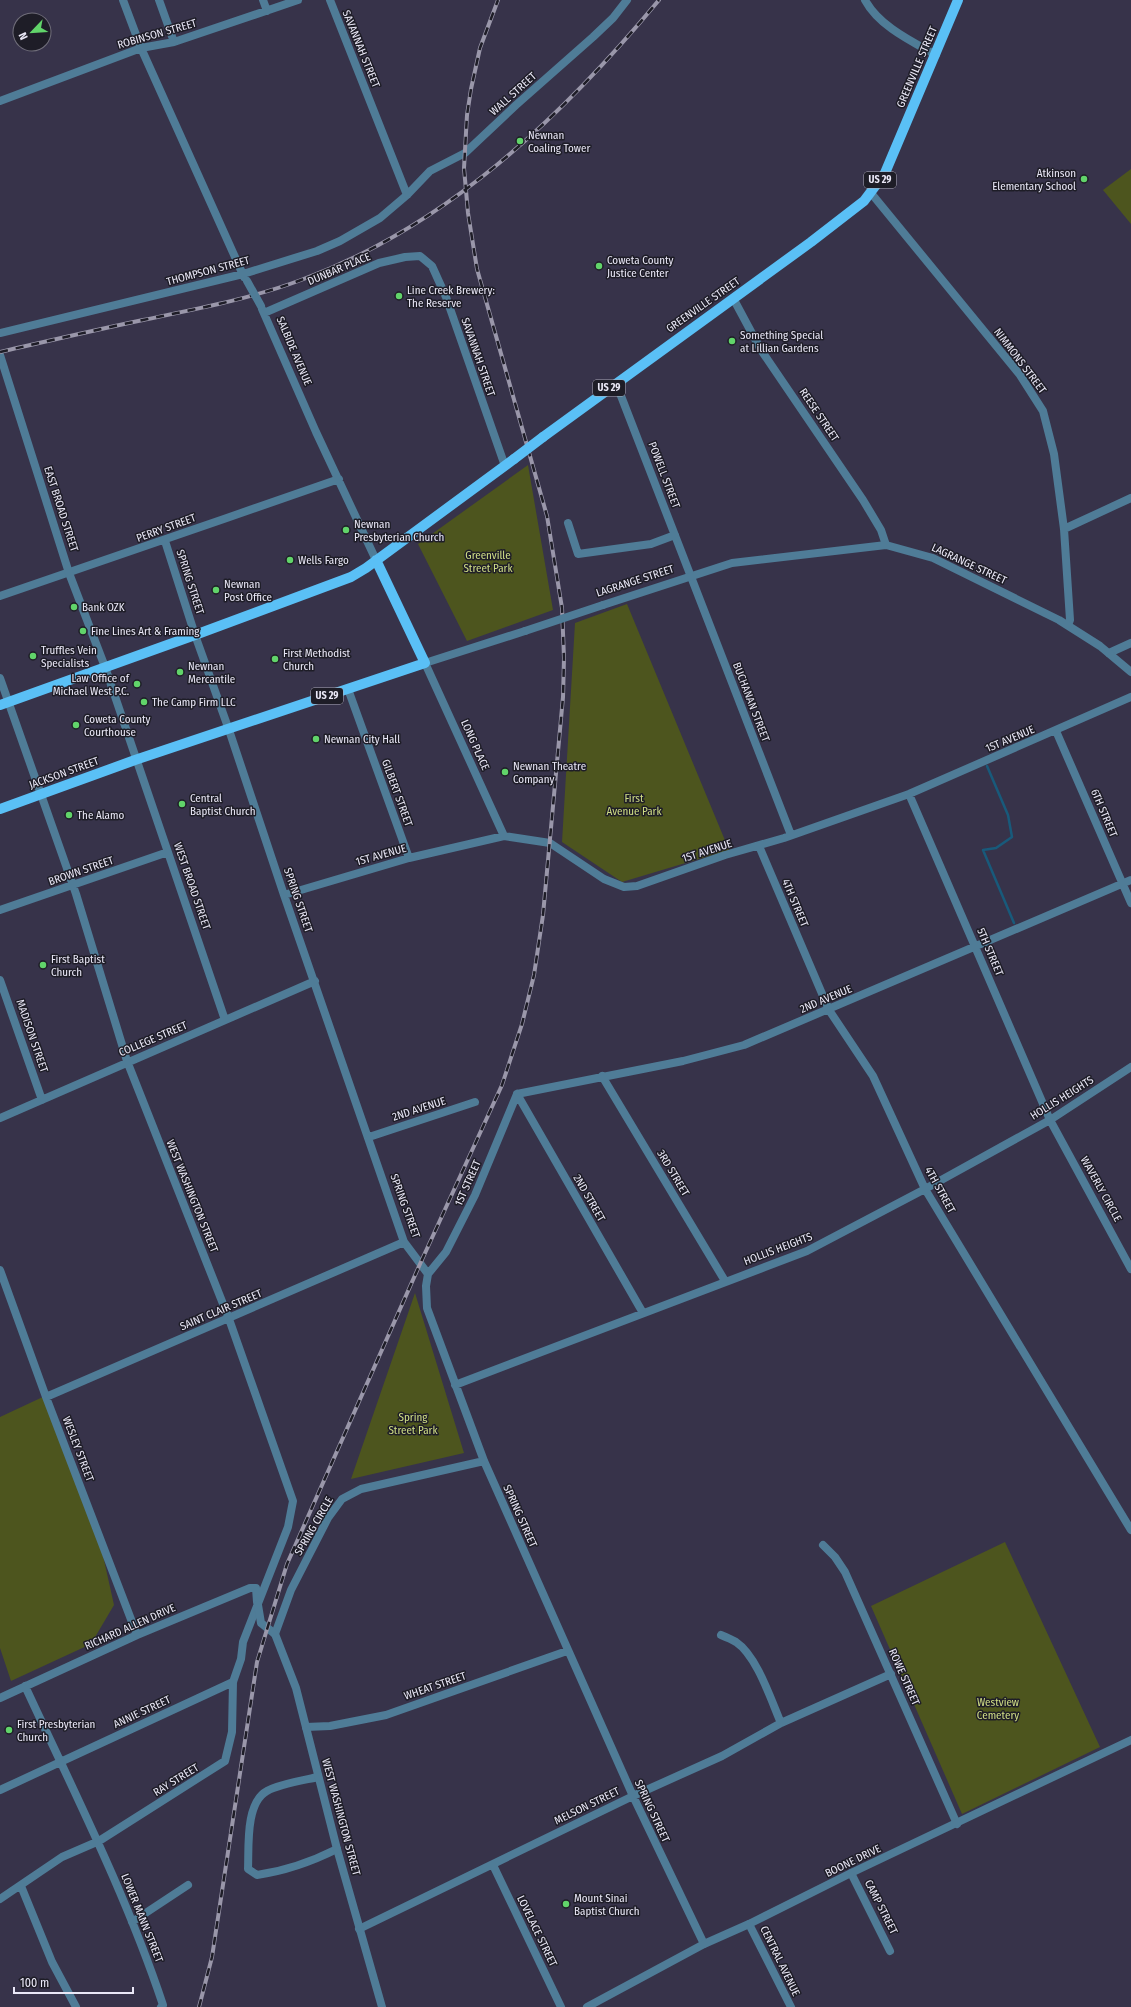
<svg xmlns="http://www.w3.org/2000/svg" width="1131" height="2007" font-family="'Fira Sans Condensed',sans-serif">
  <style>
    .green { fill: #4d551e }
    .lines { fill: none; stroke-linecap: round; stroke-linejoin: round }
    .stream { stroke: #185a7b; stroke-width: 2.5 }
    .minor { stroke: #4f7c97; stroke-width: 8 }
    .tertiary { stroke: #4f7c97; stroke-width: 8 }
    .primary { stroke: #5ac0f6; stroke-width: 10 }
    .rail-casing { stroke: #9a97aa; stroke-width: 4 }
    .rail { stroke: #1e1d27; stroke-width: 2.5; stroke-dasharray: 8; stroke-linecap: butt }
    .minor-bridge { stroke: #4f7c97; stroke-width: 8 }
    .tertiary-bridge { stroke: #4f7c97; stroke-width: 8 }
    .primary-bridge { stroke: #5ac0f6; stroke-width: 10 }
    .poi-dot { fill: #61d46a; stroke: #1e1d27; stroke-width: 1.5 }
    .labels { text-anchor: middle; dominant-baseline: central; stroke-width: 3; stroke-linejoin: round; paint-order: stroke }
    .shield { fill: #1e1d27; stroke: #adabb9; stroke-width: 1 }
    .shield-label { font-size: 10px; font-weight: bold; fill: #eae8f7 }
    .street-label { font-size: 11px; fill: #eae8f7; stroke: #1e1d27 }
    .poi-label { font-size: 11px; fill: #eae8f7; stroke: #1e1d27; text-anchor: start }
    .park-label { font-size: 11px; fill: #d1df86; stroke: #1e1d27 }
  </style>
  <rect width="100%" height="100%" fill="#37334a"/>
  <path class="green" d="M1131 169V224L1103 190Z
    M528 465 553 610 467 641 418 544Z
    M627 604 729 850 622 882 562 842 575 623Z
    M415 1293 464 1453 351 1479Z
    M47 1395 102 1551 114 1605 91 1644 11 1681 0 1648V1417Z
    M1005 1542 1100 1747 962 1814 871 1606Z"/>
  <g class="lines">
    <path class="stream" d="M987 766 1008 815 1012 837 996 848 983 850 1014 923"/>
    <path class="minor" d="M123 0 141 48 244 277
      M159 0 174 42
      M263 0 267 11
      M330 0 407 195
      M865 0C879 26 911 41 936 55
      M0 101 141 48 174 42 298 0
      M871 193 1020 375 1043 411 1054 454 1064 529 1070 620 1068 625
      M733 298 761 350 863 500 881 530 886 545
      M262 309 316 432 376 560
      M264 313 379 263 405 257 420 256 432 266 446 297 505 466
      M0 333 243 274 317 251 340 241 380 218 407 195 430 171 465 153 516 105 593 37 613 18 627 0
      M616 383 791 835
      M568 523 578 554 651 544 675 535
      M1064 529 1131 498
      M165 541 195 635 229 730 284 895 404 1242 428 1274 426 1286 427 1308 484 1461 633 1796 704 1944
      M0 596C113 558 226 518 339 479
      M1109 653 1131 643
      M425 663 504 836
      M105 667 225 1020
      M0 678 76 894 127 1061 229 1319 293 1501 288 1527 243 1642 241 1659 233 1682 232 1732 225 1761 99 1841 62 1857 0 1899
      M348 689 409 858
      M1056 731 1131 903
      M909 794 1050 1120 1131 1269
      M759 846 829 1010 873 1076 925 1189 1131 1530
      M284 895 409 858 504 836 550 843 604 879 624 887 637 886 725 855 784 838 909 794 1131 697
      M0 910 168 852
      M0 980 42 1100
      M602 1076 725 1281
      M517 1094 683 1061 744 1045 1131 880
      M517 1094 643 1313
      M0 1118 315 981
      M369 1137 475 1102
      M0 1270 46 1397 137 1635
      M428 1274 446 1252 475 1195 517 1094
      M455 1385 807 1251 925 1189 1050 1120 1131 1067
      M46 1397 404 1242
      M823 1545 835 1557 845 1572 957 1824
      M275 1634 291 1590 328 1518 342 1499 361 1489 484 1461
      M721 1635C726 1637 731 1639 736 1642 757 1656 771 1700 781 1723
      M25 1686C74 1792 126 1894 163 2005L161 2007
      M0 1698 137 1635 250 1588H256L257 1602
      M306 1727 330 1726 386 1715 567 1651
      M318 1777C305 1780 279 1784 267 1791 245 1803 249 1848 248 1869L257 1875C285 1871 311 1862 337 1849
      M0 1790 233 1682
      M493 1865 561 2007
      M851 1873 890 1951
      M21 1886 52 1962 76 2007
      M132 1922 188 1885
      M749 1924 791 2007
      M359 1929 633 1796 722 1756 781 1723 891 1674"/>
    <path class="tertiary" d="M0 355 69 573 105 667
      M603 605 732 563 886 545 933 558 1059 620 1100 646 1131 672
      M425 663 525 631
      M258 1605 261 1623 275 1634 296 1688 337 1849 382 2007
      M587 2007 704 1944 749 1924 851 1873 1131 1740"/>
    <path class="primary" d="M543 437 811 242 864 201 885 173 958 0
      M0 705 195 635 351 577 366 568 514 459
      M0 809 135 760 425 663 376 560"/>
    <defs>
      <path id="rail" d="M0 352C48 341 95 330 143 320 196 309 250 299 301 280 446 227 562 117 659 0
        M199 2007 212 1957 219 1911 257 1662 287 1564 420 1264 502 1085 522 1024 534 975 543 915 563 697 564 658 562 608 547 516 477 269 468 213 464 168 467 115 471 89 480 48 498 0"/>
    </defs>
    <use href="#rail" class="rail-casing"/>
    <use href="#rail" class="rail"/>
    <path class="minor-bridge" d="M247 281 261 306"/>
    <path class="tertiary-bridge" d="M525 631 603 605"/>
    <path class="primary-bridge" d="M514 459 543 437"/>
  </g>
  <g class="poi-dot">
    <circle cx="520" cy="141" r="4"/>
    <circle cx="1084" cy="179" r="4"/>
    <circle cx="599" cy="266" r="4"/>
    <circle cx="399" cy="296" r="4"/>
    <circle cx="732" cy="341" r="4"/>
    <circle cx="346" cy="530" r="4"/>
    <circle cx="290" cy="560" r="4"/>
    <circle cx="216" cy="590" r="4"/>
    <circle cx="74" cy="607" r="4"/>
    <circle cx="83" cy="631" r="4"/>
    <circle cx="33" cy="656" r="4"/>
    <circle cx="275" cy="659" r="4"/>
    <circle cx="180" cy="672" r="4"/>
    <circle cx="137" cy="684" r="4"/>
    <circle cx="144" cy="702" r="4"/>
    <circle cx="76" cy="725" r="4"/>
    <circle cx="316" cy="739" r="4"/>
    <circle cx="505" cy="772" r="4"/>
    <circle cx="182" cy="804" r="4"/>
    <circle cx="69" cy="815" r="4"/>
    <circle cx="43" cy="965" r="4"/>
    <circle cx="9" cy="1730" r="4"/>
    <circle cx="566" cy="1904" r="4"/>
  </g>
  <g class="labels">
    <g class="shield">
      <rect x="864" y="172" width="32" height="16" rx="3"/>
      <rect x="593" y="380" width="32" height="16" rx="3"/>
      <rect x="311" y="688" width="32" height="16" rx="3"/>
    </g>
    <g class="shield-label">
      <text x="880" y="180">US 29</text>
      <text x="609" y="388">US 29</text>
      <text x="327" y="696">US 29</text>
    </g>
    <g class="street-label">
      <text transform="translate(157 34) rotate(-16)">ROBINSON STREET</text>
      <text transform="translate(361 49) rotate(68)">SAVANNAH STREET</text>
      <text transform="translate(917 67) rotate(-67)">GREENVILLE STREET</text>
      <text transform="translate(513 94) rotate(-42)">WALL STREET</text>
      <text transform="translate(339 269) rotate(-23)">DUNBAR PLACE</text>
      <text transform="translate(208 271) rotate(-15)">THOMPSON STREET</text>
      <text transform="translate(703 305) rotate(-35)">GREENVILLE STREET</text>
      <text transform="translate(294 351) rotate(67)">SALBIDE AVENUE</text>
      <text transform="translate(478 357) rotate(71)">SAVANNAH STREET</text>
      <text transform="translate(1020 361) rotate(53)">NIMMONS STREET</text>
      <text transform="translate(819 415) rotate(56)">REESE STREET</text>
      <text transform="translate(664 475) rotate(69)">POWELL STREET</text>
      <text transform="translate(61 509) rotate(72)">EAST BROAD STREET</text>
      <text transform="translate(166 528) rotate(-20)">PERRY STREET</text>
      <text transform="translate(969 564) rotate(25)">LAGRANGE STREET</text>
      <text transform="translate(635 581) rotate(-18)">LAGRANGE STREET</text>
      <text transform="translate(190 582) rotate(72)">SPRING STREET</text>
      <text transform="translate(751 702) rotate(69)">BUCHANAN STREET</text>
      <text transform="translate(1010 739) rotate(-23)">1ST AVENUE</text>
      <text transform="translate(475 745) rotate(66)">LONG PLACE</text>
      <text transform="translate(64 773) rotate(-20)">JACKSON STREET</text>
      <text transform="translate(397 793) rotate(70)">GILBERT STREET</text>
      <text transform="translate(1104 813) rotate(67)">6TH STREET</text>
      <text transform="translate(707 851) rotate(-18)">1ST AVENUE</text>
      <text transform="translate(381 855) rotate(-16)">1ST AVENUE</text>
      <text transform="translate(81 871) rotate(-19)">BROWN STREET</text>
      <text transform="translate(192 886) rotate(71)">WEST BROAD STREET</text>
      <text transform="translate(298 900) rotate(71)">SPRING STREET</text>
      <text transform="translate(795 903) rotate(67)">4TH STREET</text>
      <text transform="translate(990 952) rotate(67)">5TH STREET</text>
      <text transform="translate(826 999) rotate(-23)">2ND AVENUE</text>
      <text transform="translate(32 1036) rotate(71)">MADISON STREET</text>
      <text transform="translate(153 1039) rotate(-23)">COLLEGE STREET</text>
      <text transform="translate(1062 1098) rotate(-32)">HOLLIS HEIGHTS</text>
      <text transform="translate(419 1109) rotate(-18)">2ND AVENUE</text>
      <text transform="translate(673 1173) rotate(59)">3RD STREET</text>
      <text transform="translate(468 1183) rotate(-66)">1ST STREET</text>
      <text transform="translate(1101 1189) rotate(61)">WAVERLY CIRCLE</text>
      <text transform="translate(940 1190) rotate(61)">4TH STREET</text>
      <text transform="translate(192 1196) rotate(68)">WEST WASHINGTON STREET</text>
      <text transform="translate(589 1198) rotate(60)">2ND STREET</text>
      <text transform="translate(405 1206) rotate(70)">SPRING STREET</text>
      <text transform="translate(778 1249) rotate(-21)">HOLLIS HEIGHTS</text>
      <text transform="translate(221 1310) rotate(-23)">SAINT CLAIR STREET</text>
      <text transform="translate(78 1449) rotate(69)">WESLEY STREET</text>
      <text transform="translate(520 1516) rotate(66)">SPRING STREET</text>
      <text transform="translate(314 1526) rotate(-60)">SPRING CIRCLE</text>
      <text transform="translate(130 1627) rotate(-24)">RICHARD ALLEN DRIVE</text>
      <text transform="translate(904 1677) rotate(66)">ROWE STREET</text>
      <text transform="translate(435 1686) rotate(-19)">WHEAT STREET</text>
      <text transform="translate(142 1712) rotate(-25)">ANNIE STREET</text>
      <text transform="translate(176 1780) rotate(-32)">RAY STREET</text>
      <text transform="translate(587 1806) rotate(-26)">MELSON STREET</text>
      <text transform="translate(652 1811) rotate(65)">SPRING STREET</text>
      <text transform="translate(341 1817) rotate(75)">WEST WASHINGTON STREET</text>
      <text transform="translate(853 1861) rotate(-26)">BOONE DRIVE</text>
      <text transform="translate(881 1907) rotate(63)">CAMP STREET</text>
      <text transform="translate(142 1918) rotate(68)">LOWER MANN STREET</text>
      <text transform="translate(537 1931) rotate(64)">LOVELACE STREET</text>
      <text transform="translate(780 1961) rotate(64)">CENTRAL AVENUE</text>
    </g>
    <g class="poi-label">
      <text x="528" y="135">Newnan<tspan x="528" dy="13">Coaling Tower</tspan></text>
      <text x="1076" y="173" text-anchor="end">Atkinson<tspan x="1076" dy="13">Elementary School</tspan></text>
      <text x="607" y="260">Coweta County<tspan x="607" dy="13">Justice Center</tspan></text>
      <text x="407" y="290">Line Creek Brewery:<tspan x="407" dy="13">The Reserve</tspan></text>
      <text x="740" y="335">Something Special<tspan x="740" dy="13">at Lillian Gardens</tspan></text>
      <text x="354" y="524">Newnan<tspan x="354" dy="13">Presbyterian Church</tspan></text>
      <text x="298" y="560">Wells Fargo</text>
      <text x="224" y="584">Newnan<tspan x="224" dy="13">Post Office</tspan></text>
      <text x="82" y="607">Bank OZK</text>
      <text x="91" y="631">Fine Lines Art &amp; Framing</text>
      <text x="41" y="650">Truffles Vein<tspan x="41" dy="13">Specialists</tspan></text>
      <text x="283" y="653">First Methodist<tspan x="283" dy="13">Church</tspan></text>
      <text x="188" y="666">Newnan<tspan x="188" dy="13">Mercantile</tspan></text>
      <text x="129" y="678" text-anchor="end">Law Office of<tspan x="129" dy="13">Michael West P.C.</tspan></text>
      <text x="152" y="702">The Camp Firm LLC</text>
      <text x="84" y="719">Coweta County<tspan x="84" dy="13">Courthouse</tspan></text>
      <text x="324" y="739">Newnan City Hall</text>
      <text x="513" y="766">Newnan Theatre<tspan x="513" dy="13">Company</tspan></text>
      <text x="190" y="798">Central<tspan x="190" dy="13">Baptist Church</tspan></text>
      <text x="77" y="815">The Alamo</text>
      <text x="51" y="959">First Baptist<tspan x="51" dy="13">Church</tspan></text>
      <text x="17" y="1724">First Presbyterian<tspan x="17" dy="13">Church</tspan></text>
      <text x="574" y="1898">Mount Sinai<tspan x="574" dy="13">Baptist Church</tspan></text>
    </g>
    <g class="park-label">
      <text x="488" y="555">Greenville<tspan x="488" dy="13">Street Park</tspan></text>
      <text x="634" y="798">First<tspan x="634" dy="13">Avenue Park</tspan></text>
      <text x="413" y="1417">Spring<tspan x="413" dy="13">Street Park</tspan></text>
      <text x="998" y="1702">Westview<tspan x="998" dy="13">Cemetery</tspan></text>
    </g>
  </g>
  <g transform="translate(32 32) rotate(245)"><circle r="19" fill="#1e1d27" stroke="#706e7a"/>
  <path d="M0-3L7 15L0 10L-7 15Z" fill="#61d46a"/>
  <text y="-6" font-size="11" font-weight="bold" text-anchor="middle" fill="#eae8f7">N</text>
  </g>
  <path d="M14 1987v6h119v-6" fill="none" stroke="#eae8f7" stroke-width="2"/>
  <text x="20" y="1987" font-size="12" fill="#eae8f7" stroke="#1e1d27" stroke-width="3" paint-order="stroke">100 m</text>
</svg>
